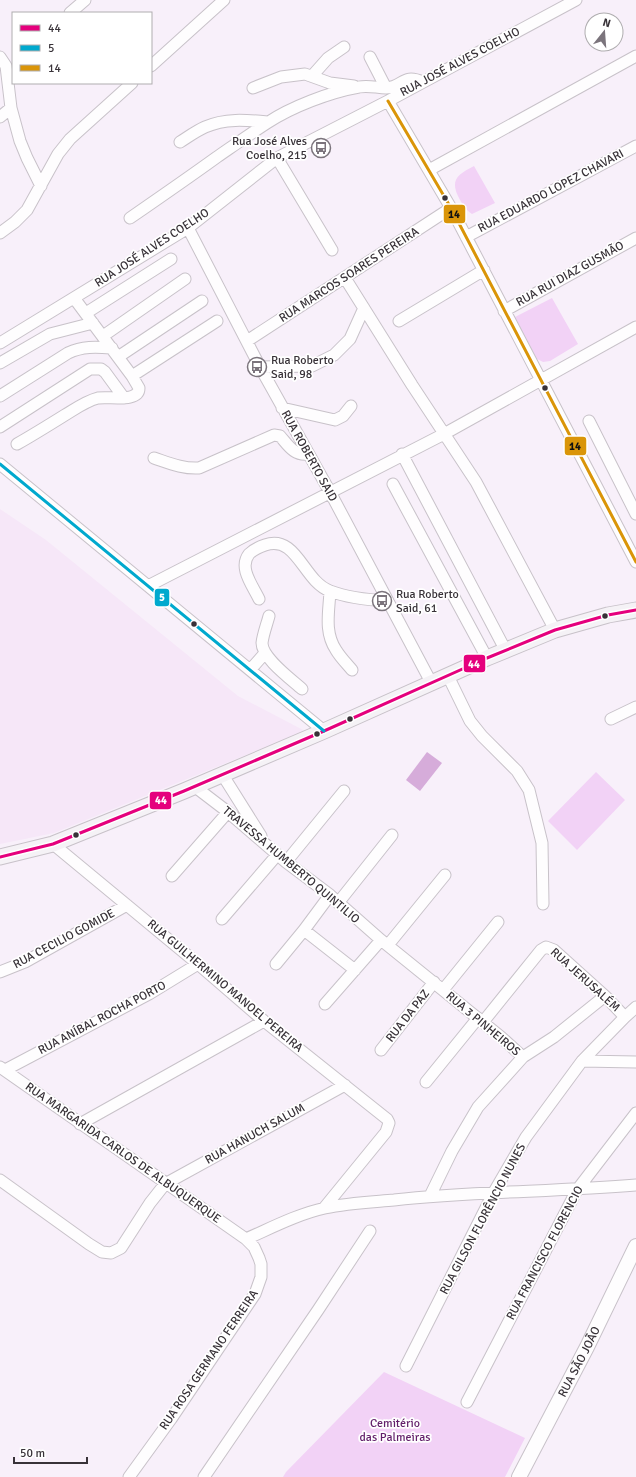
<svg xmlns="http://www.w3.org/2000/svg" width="636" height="1477" font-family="Signika,sans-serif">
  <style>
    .built { fill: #f6e7f8 }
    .green { fill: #f2d2f6 }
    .water { fill: #d6acda }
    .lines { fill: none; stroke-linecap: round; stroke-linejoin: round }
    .minor-casing { stroke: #c8c2c9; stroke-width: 13 }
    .tertiary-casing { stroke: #c8c2c9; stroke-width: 16 }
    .secondary-casing { stroke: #c8c2c9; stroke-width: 17 }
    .minor { stroke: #fefdfe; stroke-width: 11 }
    .tertiary { stroke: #fefdfe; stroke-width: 14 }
    .secondary { stroke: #f5f2f6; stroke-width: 15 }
    .bus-1-casing { stroke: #fff; stroke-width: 6 }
    .bus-2-casing { stroke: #fff; stroke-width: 6 }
    .bus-3-casing { stroke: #fff; stroke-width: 6 }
    .bus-1 { stroke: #e5007d; stroke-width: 3 }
    .bus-2 { stroke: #00a9ce; stroke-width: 3 }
    .bus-3 { stroke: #da9508; stroke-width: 3 }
    .bus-dot { fill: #383238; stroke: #fff; stroke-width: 1.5 }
    .labels { text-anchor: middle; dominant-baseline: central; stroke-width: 3.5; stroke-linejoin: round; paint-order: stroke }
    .street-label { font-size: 12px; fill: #383238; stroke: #fff }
    .poi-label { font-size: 12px; fill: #383238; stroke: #fff; text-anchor: start }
    .park-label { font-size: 12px; fill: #621f6a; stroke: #fff }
    .line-badge { stroke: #fff; stroke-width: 1.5 }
    .badge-label { font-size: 11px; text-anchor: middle; font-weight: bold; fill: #fff }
    .pale-badge-label { font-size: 11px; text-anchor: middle; font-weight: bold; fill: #111 }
  </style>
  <rect width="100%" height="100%" fill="#f8f0fa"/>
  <path class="built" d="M0 509 46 540 238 696 305 731 54 833 0 844Z"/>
  <path class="green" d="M474 166 495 203 472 214C466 210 464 206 460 200 449 180 457 175 474 166Z
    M552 298 578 344 550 361 543 362 537 359 515 317Z
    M596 772 625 800 577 850 548 821Z
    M384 1372 525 1438 505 1477H283L286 1472Z"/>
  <path class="water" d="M427 752 442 763 420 791 406 780Z"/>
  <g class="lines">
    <defs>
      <path id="minor" d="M70 13 85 0
        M0 57 6 66 11 108 20 141 27 158 41 186
        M370 57 386 88
        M151 66 224 0
        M312 76 328 58 344 47
        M253 88 281 77 305 74 330 83 354 86
        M388 101 451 208 636 562
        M0 117 11 108
        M180 142C188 137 196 131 205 127 225 118 246 120 268 122
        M277 158 332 250
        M429 170 636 56
        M130 218C159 198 188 178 217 157 233 146 250 134 267 123 291 107 330 92 359 87 369 85 377 88 386 88 404 87 402 73 423 82
        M188 228 260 367 330 492 432 684
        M0 233 15 222 27 210 58 154 70 139 132 83
        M466 237 636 146
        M345 278 412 385 476 482 555 630
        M504 311 636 238
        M86 313 171 259
        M399 321 484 270
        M103 336 185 279
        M247 341 451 208
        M0 343 188 228 277 158 388 101 576 0
        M118 357 202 301
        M0 363 50 334 93 323
        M260 367 312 366 334 355 350 339 364 308
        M132 376 217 321
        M0 396 68 353C83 346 96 347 112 348
        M282 408 335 420 343 416 351 406
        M589 421 636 514
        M0 427 90 369H101L105 372 124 398
        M17 444C33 435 49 425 65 415 75 409 86 401 98 398 109 396 139 403 139 388L132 376 74 298
        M402 454 506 651
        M154 458C169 463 183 469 199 468L274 435 280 436C288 445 294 456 308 454
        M0 464 324 731
        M393 484 487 658
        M148 586 444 434 636 327
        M330 591C329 612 324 632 336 650 340 657 347 664 352 670
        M259 599C253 586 238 568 249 554 253 550 259 547 265 545 297 534 303 581 330 591 348 598 369 600 388 601
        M269 616C267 624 263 634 262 643 262 658 291 679 302 689
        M250 670 265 653
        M448 676 470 721 482 736 517 771 529 790 542 843 543 904
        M611 719 636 707
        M222 774 261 836
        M194 786 228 812 286 862 330 895 381 940 501 1037 523 1057 478 1107 452 1151 430 1196
        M53 844 198 964 264 1021 387 1119 389 1123 386 1132 324 1208
        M286 862 344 791
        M172 876 228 812
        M338 903 392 835
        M222 919 277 855
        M304 930 355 970
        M388 945 445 875
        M276 964 304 930 330 895
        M0 972 25 962 127 905
        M443 990 498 922
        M325 1004 381 940
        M483 1022 541 950 546 947 554 950 605 996 625 1017
        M381 1050 434 982
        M523 1057 554 1037 605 996
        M582 1061 636 1062
        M0 1067 246 1239 254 1247 259 1258 261 1264V1277L255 1294 171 1419 129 1477
        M5 1070 149 994 198 964
        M426 1082 478 1018
        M80 1124 264 1021
        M0 1180 89 1244 102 1252 111 1253 121 1248 150 1203 165 1184 345 1085
        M246 1239C271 1228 298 1214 325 1208 347 1203 371 1202 394 1200 475 1191 555 1192 636 1185
        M406 1366 494 1192 526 1137 582 1061 625 1017 636 1007
        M467 1402 577 1190 636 1113
        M204 1477 318 1310 370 1231"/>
      <g id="tertiary">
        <path id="s1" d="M519 1477 587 1347 636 1246"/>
      </g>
      <path id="secondary" d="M0 857 53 844 184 791 324 731 487 658 555 630 608 615 636 610"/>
    </defs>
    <use href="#minor" class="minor-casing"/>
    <use href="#tertiary" class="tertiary-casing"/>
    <use href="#secondary" class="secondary-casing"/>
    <use href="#minor" class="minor"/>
    <use href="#tertiary" class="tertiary"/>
    <use href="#secondary" class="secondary"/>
    <defs>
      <path id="bus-1" d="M0 857 53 844 184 791 324 731 487 658 555 630 608 615 636 610"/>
      <path id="bus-2" d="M0 464 324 731"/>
      <path id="bus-3" d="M388 101 451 208 636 562"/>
    </defs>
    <use href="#bus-1" class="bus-1-casing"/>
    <use href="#bus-2" class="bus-2-casing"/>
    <use href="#bus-3" class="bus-3-casing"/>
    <use href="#bus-1" class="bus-1"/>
    <use href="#bus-2" class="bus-2"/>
    <use href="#bus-3" class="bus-3"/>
  </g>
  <defs>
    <symbol id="bus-ring" viewBox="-11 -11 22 22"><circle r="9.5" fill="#fff" stroke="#7b747c" stroke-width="1.5"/><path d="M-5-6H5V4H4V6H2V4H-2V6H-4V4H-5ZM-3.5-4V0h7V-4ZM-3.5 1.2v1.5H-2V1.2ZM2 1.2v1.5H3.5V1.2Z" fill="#7b747c"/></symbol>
  </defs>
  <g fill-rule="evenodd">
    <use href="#bus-ring" x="310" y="137" width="22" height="22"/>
    <use href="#bus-ring" x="246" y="356" width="22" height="22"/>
    <use href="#bus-ring" x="371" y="590" width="22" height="22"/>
  </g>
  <g class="bus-dot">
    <circle cx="445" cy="198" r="3.5"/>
    <circle cx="545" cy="388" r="3.5"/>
    <circle cx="605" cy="616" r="3.5"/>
    <circle cx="194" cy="624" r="3.5"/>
    <circle cx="350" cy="719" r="3.5"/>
    <circle cx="317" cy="734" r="3.5"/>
    <circle cx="76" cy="835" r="3.5"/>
  </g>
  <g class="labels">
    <g class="street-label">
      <text transform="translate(460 62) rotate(-28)">RUA JOSÉ ALVES COELHO</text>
      <text transform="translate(551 191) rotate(-28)">RUA EDUARDO LOPEZ CHAVARI</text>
      <text transform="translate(152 248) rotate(-33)">RUA JOSÉ ALVES COELHO</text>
      <text transform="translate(570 274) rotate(-29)">RUA RUI DIAZ GUSMÃO</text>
      <text transform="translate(349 275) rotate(-33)">RUA MARCOS SOARES PEREIRA</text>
      <text transform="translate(309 456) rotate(61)">RUA ROBERTO SAID</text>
      <text transform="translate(291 865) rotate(40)">TRAVESSA HUMBERTO QUINTILIO</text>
      <text transform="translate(64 939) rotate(-28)">RUA CECILIO GOMIDE</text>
      <text transform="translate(585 980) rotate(42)">RUA JERUSALÉM</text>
      <text transform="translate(225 986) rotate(40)">RUA GUILHERMINO MANOEL PEREIRA</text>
      <text transform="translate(408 1016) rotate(-52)">RUA DA PAZ</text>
      <text transform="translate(102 1018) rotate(-28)">RUA ANÍBAL ROCHA PORTO</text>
      <text transform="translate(483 1024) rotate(40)">RUA 3 PINHEIROS</text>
      <text transform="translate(255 1134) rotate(-29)">RUA HANUCH SALUM</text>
      <text transform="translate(123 1153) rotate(35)">RUA MARGARIDA CARLOS DE ALBUQUERQUE</text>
      <text transform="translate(483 1219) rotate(-62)">RUA GILSON FLORÊNCIO NUNES</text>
      <text transform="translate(545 1253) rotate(-62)">RUA FRANCISCO FLORENCIO</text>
      <text transform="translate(209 1360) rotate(-56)">RUA ROSA GERMANO FERREIRA</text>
      <text stroke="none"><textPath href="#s1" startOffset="130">RUA SÃO JOÃO</textPath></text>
    </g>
    <g class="poi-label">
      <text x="307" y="141" text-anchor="end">Rua José Alves<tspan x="307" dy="14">Coelho, 215</tspan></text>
      <text x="271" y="360">Rua Roberto<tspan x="271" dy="14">Said, 98</tspan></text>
      <text x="396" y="594">Rua Roberto<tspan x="396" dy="14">Said, 61</tspan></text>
    </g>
    <g class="park-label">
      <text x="395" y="1423">Cemitério<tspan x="395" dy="14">das Palmeiras</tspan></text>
    </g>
  </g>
  <g class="line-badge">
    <rect x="443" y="204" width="23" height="20" rx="4" fill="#da9508"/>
    <rect x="564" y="436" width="23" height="20" rx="4" fill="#da9508"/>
    <rect x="154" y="588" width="16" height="19" rx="4" fill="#00a9ce"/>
    <rect x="463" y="654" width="23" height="19" rx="4" fill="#e5007d"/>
    <rect x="149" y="791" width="23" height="19" rx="4" fill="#e5007d"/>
  </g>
  <g class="badge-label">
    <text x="162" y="601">5</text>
    <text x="474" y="668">44</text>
    <text x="161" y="804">44</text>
  </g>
  <g class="pale-badge-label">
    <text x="454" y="218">14</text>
    <text x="575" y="450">14</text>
  </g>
  <rect x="12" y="12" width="140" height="72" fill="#ffffff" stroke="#afadaf"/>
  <rect x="20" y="25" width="20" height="6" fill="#e5007d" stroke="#afadaf"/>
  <text x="48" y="32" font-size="12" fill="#383238">44</text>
  <rect x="20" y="45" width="20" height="6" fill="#00a9ce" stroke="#afadaf"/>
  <text x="48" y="52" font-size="12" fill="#383238">5</text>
  <rect x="20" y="65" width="20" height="6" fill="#da9508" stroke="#afadaf"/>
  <text x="48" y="72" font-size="12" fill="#383238">14</text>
  <g transform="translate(604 32) rotate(17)"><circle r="19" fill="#ffffff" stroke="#afadaf"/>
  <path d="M0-3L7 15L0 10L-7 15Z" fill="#7b747c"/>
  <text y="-6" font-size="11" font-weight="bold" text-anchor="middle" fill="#383238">N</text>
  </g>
  <path d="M14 1457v6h73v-6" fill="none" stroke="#383238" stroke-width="2"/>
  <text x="20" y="1457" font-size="12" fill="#383238" stroke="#ffffff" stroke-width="3" paint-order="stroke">50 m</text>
</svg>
